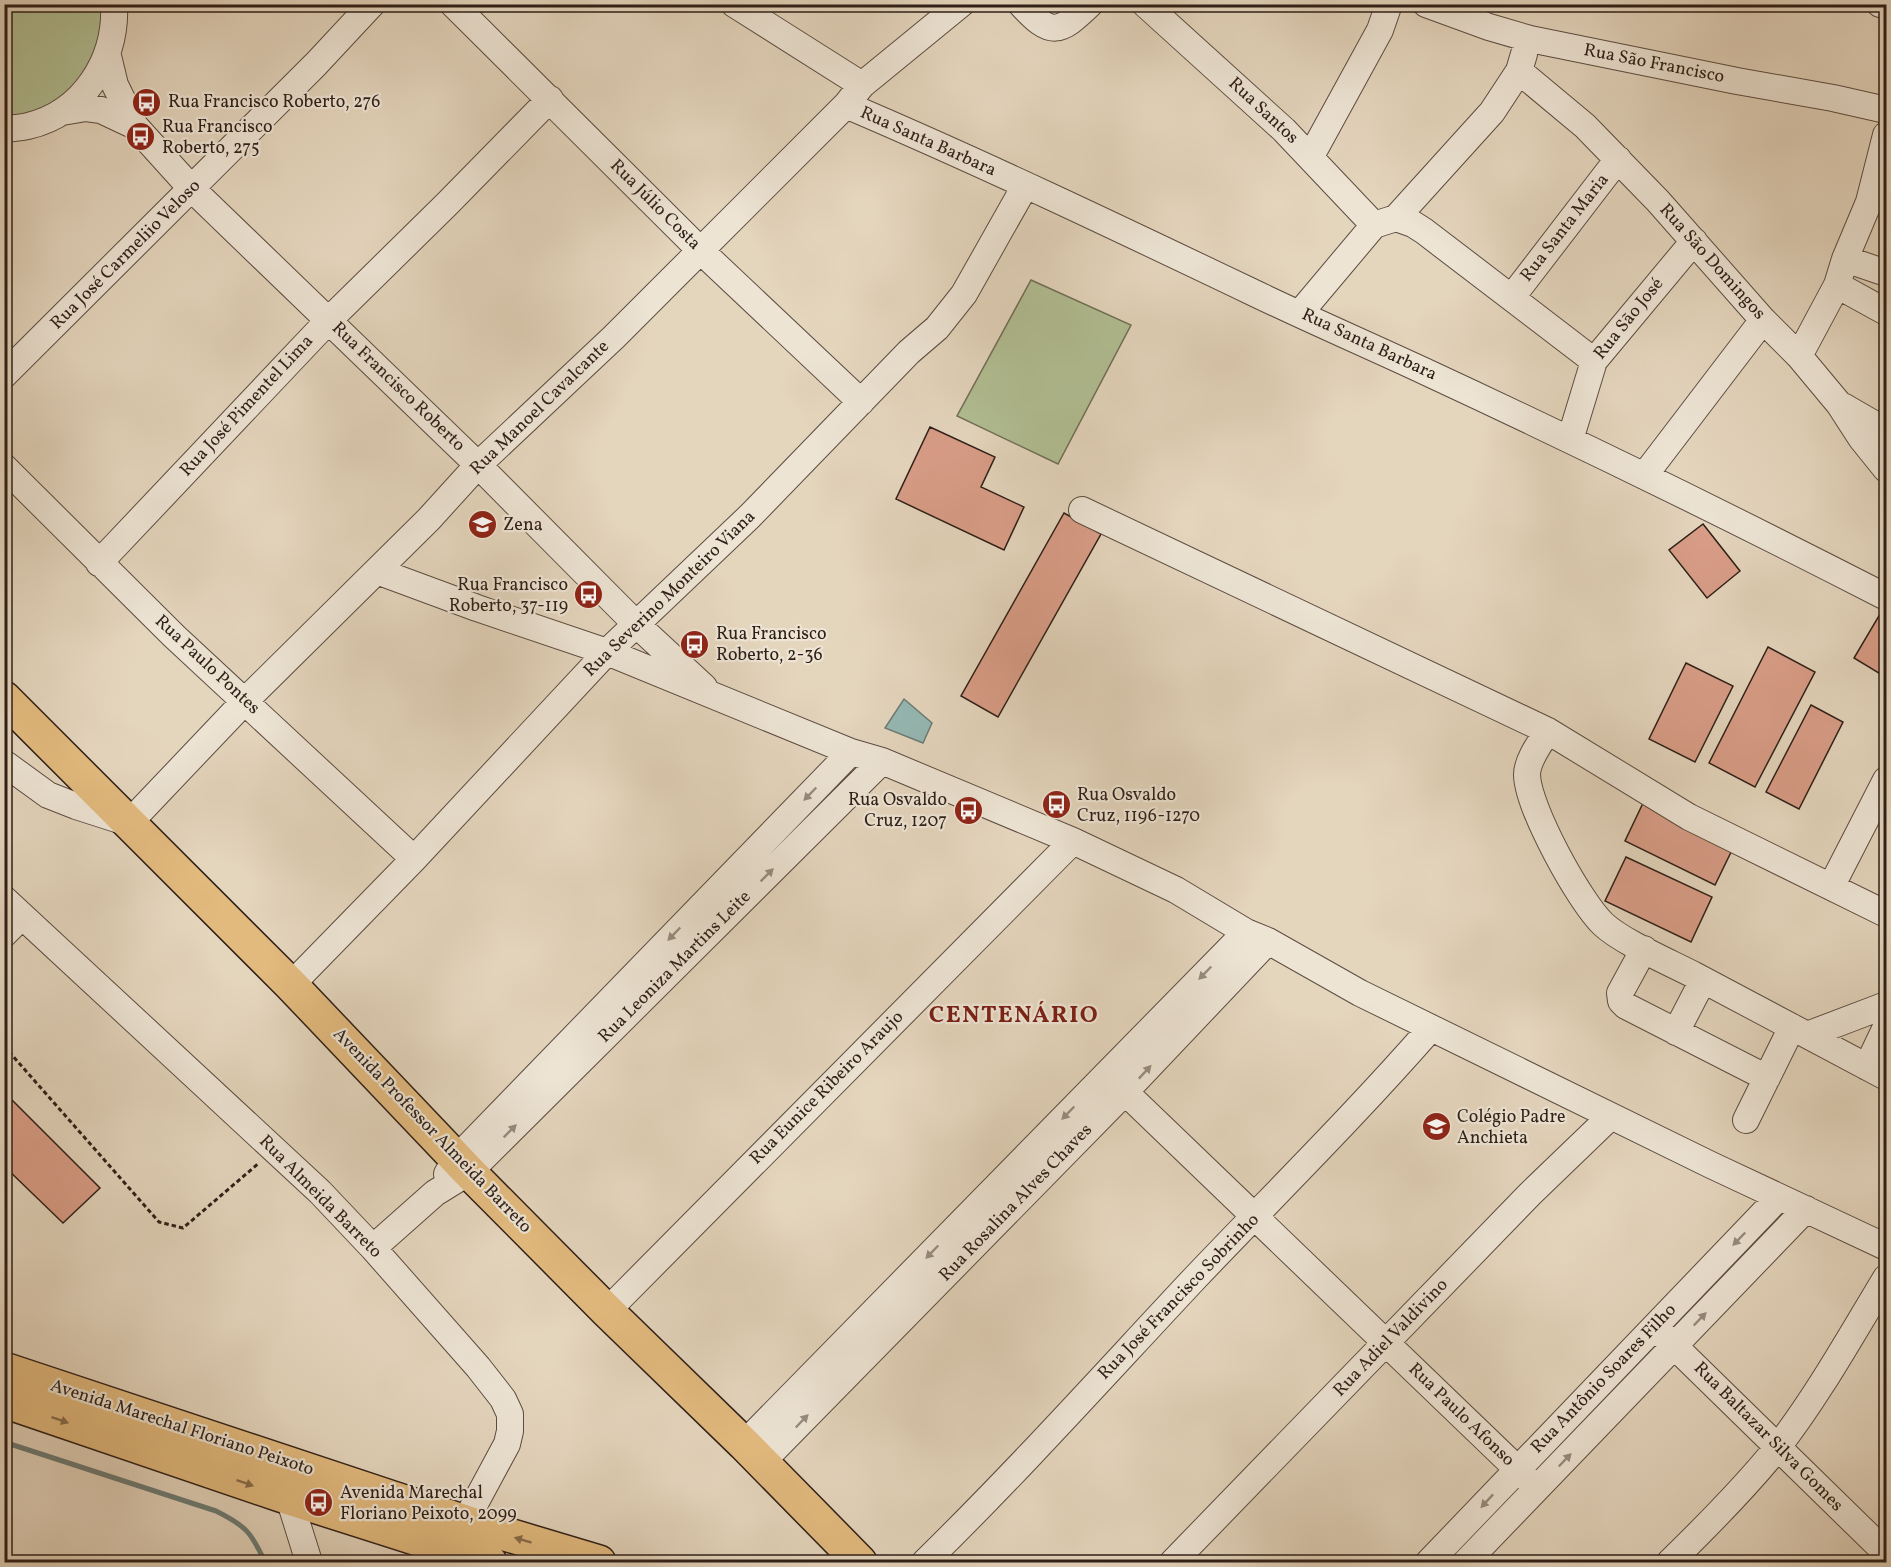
<svg xmlns="http://www.w3.org/2000/svg" width="1891" height="1567" font-family="Vollkorn,serif">
  <style>
    .green { fill: #b1be93; stroke: #706e56; stroke-width: 1.5 }
    .water { fill: #95b8b3; stroke: #6c7b75; stroke-width: 1.5 }
    .lines { fill: none; stroke-linecap: round; stroke-linejoin: round }
    .stream { stroke: #6c7b75; stroke-width: 5 }
    .building { fill: #d99d87; stroke: #2e1f18; stroke-width: 1.5 }
    .minor-casing { stroke: #5c4c41; stroke-width: 28 }
    .major-casing { stroke: #2e1f18; stroke-width: 36 }
    .path { stroke: #2e1f18; stroke-width: 3; stroke-dasharray: 4.5 3; stroke-linecap: butt }
    .minor { stroke: #ede4d4; stroke-width: 26 }
    .major { stroke: #e2ba7e; stroke-width: 33 }
    .oneway { fill: #978b7f }
    .oneway2 { fill: #886c4b }
    .labels { text-anchor: middle; dominant-baseline: central; stroke-width: 4.5; stroke-linejoin: round; paint-order: stroke }
    .street-label { font-size: 18px; fill: #2e1f18; stroke: #ede4d4 }
    .poi-label { font-size: 18px; fill: #2e1f18; stroke: #ede4d4; text-anchor: start }
    .district-label { font-size: 24px; font-weight: bold; letter-spacing: 1.5px; fill: #7a1f14; stroke: #ede4d4 }
  </style>
  <rect width="100%" height="100%" fill="#e4d5bd"/>
  <filter id="stains"><feTurbulence type="fractalNoise" baseFrequency=".00333" numOctaves="4"/><feColorMatrix values="0 0 0 0 .2 0 0 0 0 .09 0 0 0 0 .02 0 0 0 .5 -.17"/></filter>
  <radialGradient id="worn" r=".72"><stop offset=".6" stop-color="#630" stop-opacity="0"/><stop offset="1" stop-color="#630" stop-opacity=".3"/></radialGradient>
  <path class="green" d="M5 5H105L102 45 68 97 37 115 5 121Z
    M1031 280 1131 325 1058 464 957 416Z"/>
  <path class="water" d="M904 699 932 723 923 743 885 728Z"/>
  <g class="lines">
    <path class="stream" d="M4 1442 216 1511C246 1526 251 1532 265 1562"/>
  </g>
  <path class="building" d="M930 427 995 457 981 487 1024 507 1004 550 896 499Z
    M1064 513 1101 534 998 717 961 696Z
    M1703 524 1740 571 1707 598 1669 550Z
    M1880 614 1886 618V667L1882 675 1854 658Z
    M1768 647 1815 672 1755 787 1709 763Z
    M1686 663 1733 686 1695 762 1649 739Z
    M1811 705 1843 722 1799 809 1766 792Z
    M1644 801 1734 846 1715 885 1625 841Z
    M1626 857 1712 897 1691 942 1605 901Z
    M4 1092 100 1188 63 1223 4 1166Z"/>
  <g class="lines">
    <defs>
      <path id="minor" d="M453 4 701 251 861 402
        M734 4 862 85
        M1021 4C1051 37 1059 34 1090 4
        M1145 4 1284 130 1374 225
        M1426 4 1489 27 1530 39 1737 81 1833 98 1886 110
        M1880 4 1886 6
        M108 56 115 85 135 126 191 188 478 465 636 624 704 687
        M1519 71 1585 126 1658 201 1763 320 1799 356 1839 404 1861 438 1886 469
        M846 105C982 163 1116 227 1250 291 1308 319 1366 344 1424 371 1579 443 1734 519 1886 597
        M62 112 86 108 101 110 135 126
        M4 129C12 128 20 128 28 126 83 113 117 60 114 4
        M1311 156 1380 30 1389 4
        M1396 218 1413 224 1424 231 1594 361
        M1845 259 1886 273
        M1837 285 1886 312
        M1512 297 1618 159
        M1300 313 1374 225 1396 218 1492 112 1519 71 1524 54
        M1799 356 1837 285 1845 259 1869 202 1886 135
        M4 375 316 64 372 4
        M1843 406 1886 431
        M1570 440 1594 361 1694 241
        M4 467 174 636 414 859
        M1644 476 1763 320
        M1082 510 1548 731 1689 817 1886 914
        M99 563 329 320 447 204 550 99
        M377 571 477 608 607 652 851 752 882 761 1073 841 1176 890 1246 932 1268 941 1360 993 1711 1165 1886 1247
        M1548 731C1540 743 1527 760 1527 775 1528 808 1579 901 1603 924 1622 942 1669 962 1694 975 1758 1009 1822 1043 1886 1077
        M4 763 48 795 76 806 129 823 245 701 429 519 478 465 614 337 846 105 862 85 961 4
        M1831 887 1886 780
        M4 899 320 1192 373 1248 478 1367 503 1399 510 1414V1431L507 1444 465 1522
        M4 934 22 916
        M1644 949 1620 993 1621 1001 1626 1006 1767 1078
        M291 985 414 859 607 652 750 516 909 352 937 328 964 294 1025 186
        M1676 1032 1703 980
        M1807 1035 1886 1005
        M1867 1067 1886 1027
        M1125 1092 1537 1488
        M1746 1120 1792 1027
        M447 1174 456 1159 851 752
        M373 1248 435 1193 469 1172 882 761
        M607 1311 1073 841
        M1663 1335 1881 1548
        M744 1444 1246 932
        M761 1463 1125 1092 1268 941
        M289 1498 309 1562
        M925 1562C1018 1471 1105 1374 1194 1279 1273 1196 1355 1115 1431 1028
        M1173 1562 1530 1194 1611 1116
        M1429 1562 1779 1197
        M1466 1562 1806 1209
        M1670 1562C1707 1526 1744 1489 1777 1448 1817 1397 1852 1334 1886 1278"/>
      <path id="major" d="M4 698 291 985 469 1172 607 1311 744 1444 860 1562
        M4 1369 465 1522 599 1562
        M4 1401 289 1498 490 1562"/>
    </defs>
    <use href="#minor" class="minor-casing"/>
    <use href="#major" class="major-casing"/>
    <path class="path" d="M4 1046 159 1222 183 1228 259 1163"/>
    <use href="#minor" class="minor"/>
    <use href="#major" class="major"/>
  </g>
  <defs><path id="oneway-solid" d="M-6-.8H1V-3.2L6.5 0L1 3.2V.8H-6Z" transform="scale(1.5)"/></defs>
  <g class="oneway">
    <use href="#oneway-solid" transform="translate(810 794) rotate(134)"/>
    <use href="#oneway-solid" transform="translate(767 875) rotate(-45)"/>
    <use href="#oneway-solid" transform="translate(674 934) rotate(134)"/>
    <use href="#oneway-solid" transform="translate(1205 973) rotate(134)"/>
    <use href="#oneway-solid" transform="translate(1145 1072) rotate(-47)"/>
    <use href="#oneway-solid" transform="translate(1068 1113) rotate(134)"/>
    <use href="#oneway-solid" transform="translate(510 1131) rotate(-45)"/>
    <use href="#oneway-solid" transform="translate(1739 1239) rotate(134)"/>
    <use href="#oneway-solid" transform="translate(932 1252) rotate(134)"/>
    <use href="#oneway-solid" transform="translate(1700 1319) rotate(-46)"/>
    <use href="#oneway-solid" transform="translate(802 1421) rotate(-46)"/>
    <use href="#oneway-solid" transform="translate(1565 1460) rotate(-46)"/>
    <use href="#oneway-solid" transform="translate(1487 1501) rotate(133)"/>
  </g>
  <g class="oneway2">
    <use href="#oneway-solid" transform="translate(60 1420) rotate(19)"/>
    <use href="#oneway-solid" transform="translate(245 1483) rotate(19)"/>
    <use href="#oneway-solid" transform="translate(523 1540) rotate(-163)"/>
  </g>
  <defs>
    <symbol id="bus-disc" viewBox="-11 -11 22 22"><circle r="9.5" fill="#8f2418" stroke="#ede4d4"/><path d="M-5-6H5V4H4V6H2V4H-2V6H-4V4H-5ZM-3.5-4V0h7V-4ZM-3.5 1.2v1.5H-2V1.2ZM2 1.2v1.5H3.5V1.2Z" fill="#fff"/></symbol>
    <symbol id="school-disc" viewBox="-11 -11 22 22"><circle r="9.5" fill="#8f2418" stroke="#ede4d4"/><path d="M0-5L7-2L0 1L-7-2ZM-4 1L0 2.5L4 1V4Q0 6-4 4Z" fill="#fff"/></symbol>
  </defs>
  <g fill-rule="evenodd">
    <use href="#bus-disc" x="130" y="86" width="33" height="33"/>
    <use href="#bus-disc" x="124" y="120" width="33" height="33"/>
    <use href="#school-disc" x="466" y="508" width="33" height="33"/>
    <use href="#bus-disc" x="572" y="578" width="33" height="33"/>
    <use href="#bus-disc" x="678" y="628" width="33" height="33"/>
    <use href="#bus-disc" x="1040" y="788" width="33" height="33"/>
    <use href="#bus-disc" x="952" y="794" width="33" height="33"/>
    <use href="#school-disc" x="1420" y="1110" width="33" height="33"/>
    <use href="#bus-disc" x="302" y="1486" width="33" height="33"/>
  </g>
  <g class="labels">
    <g class="street-label">
      <text transform="translate(1654 64) rotate(11)">Rua São Francisco</text>
      <text transform="translate(1263 111) rotate(43)">Rua Santos</text>
      <text transform="translate(928 142) rotate(24)">Rua Santa Barbara</text>
      <text transform="translate(655 205) rotate(45)">Rua Júlio Costa</text>
      <text transform="translate(1565 228) rotate(-52)">Rua Santa Maria</text>
      <text transform="translate(126 255) rotate(-45)">Rua José Carmeliio Veloso</text>
      <text transform="translate(1712 262) rotate(48)">Rua São Domingos</text>
      <text transform="translate(1629 319) rotate(-51)">Rua São José</text>
      <text transform="translate(1369 345) rotate(25)">Rua Santa Barbara</text>
      <text transform="translate(398 387) rotate(44)">Rua Francisco Roberto</text>
      <text transform="translate(247 406) rotate(-47)">Rua José Pimentel Lima</text>
      <text transform="translate(540 408) rotate(-44)">Rua Manoel Cavalcante</text>
      <text transform="translate(670 594) rotate(-44)">Rua Severino Monteiro Viana</text>
      <text transform="translate(207 665) rotate(43)">Rua Paulo Pontes</text>
      <text transform="translate(675 967) rotate(-45)">Rua Leoniza Martins Leite</text>
      <text transform="translate(827 1088) rotate(-45)">Rua Eunice Ribeiro Araujo</text>
      <text transform="translate(432 1131) rotate(46)">Avenida Professor Almeida Barreto</text>
      <text transform="translate(320 1197) rotate(45)">Rua Almeida Barreto</text>
      <text transform="translate(1016 1203) rotate(-46)">Rua Rosalina Alves Chaves</text>
      <text transform="translate(1179 1297) rotate(-46)">Rua José Francisco Sobrinho</text>
      <text transform="translate(1391 1338) rotate(-46)">Rua Adiel Valdivino</text>
      <text transform="translate(1604 1379) rotate(-46)">Rua Antônio Soares Filho</text>
      <text transform="translate(1461 1415) rotate(44)">Rua Paulo Afonso</text>
      <text transform="translate(182 1428) rotate(18)">Avenida Marechal Floriano Peixoto</text>
      <text transform="translate(1768 1437) rotate(45)">Rua Baltazar Silva Gomes</text>
    </g>
    <g class="poi-label">
      <text x="168" y="102">Rua Francisco Roberto, 276</text>
      <text x="162" y="127">Rua Francisco<tspan x="162" dy="21">Roberto, 275</tspan></text>
      <text x="503" y="525">Zena</text>
      <text x="568" y="585" text-anchor="end">Rua Francisco<tspan x="568" dy="21">Roberto, 37-119</tspan></text>
      <text x="716" y="634">Rua Francisco<tspan x="716" dy="21">Roberto, 2-36</tspan></text>
      <text x="1077" y="795">Rua Osvaldo<tspan x="1077" dy="21">Cruz, 1196-1270</tspan></text>
      <text x="947" y="800" text-anchor="end">Rua Osvaldo<tspan x="947" dy="21">Cruz, 1207</tspan></text>
      <text x="1457" y="1117">Colégio Padre<tspan x="1457" dy="21">Anchieta</tspan></text>
      <text x="340" y="1493">Avenida Marechal<tspan x="340" dy="21">Floriano Peixoto, 2099</tspan></text>
    </g>
    <g class="district-label">
      <text x="1014" y="1016">CENTENÁRIO</text>
    </g>
  </g>
  <rect width="1891" height="1567" fill="none" stroke="#e4d5bd" stroke-width="24"/>
  <rect x="6" y="6" width="1879" height="1555" fill="none" stroke="#2e1f18" stroke-width="3"/>
  <rect x="12" y="12" width="1867" height="1543" fill="none" stroke="#2e1f18" stroke-width="1.5"/>
  <rect width="100%" height="100%" filter="url(#stains)"/>
  <rect width="100%" height="100%" fill="url(#worn)"/>
</svg>
